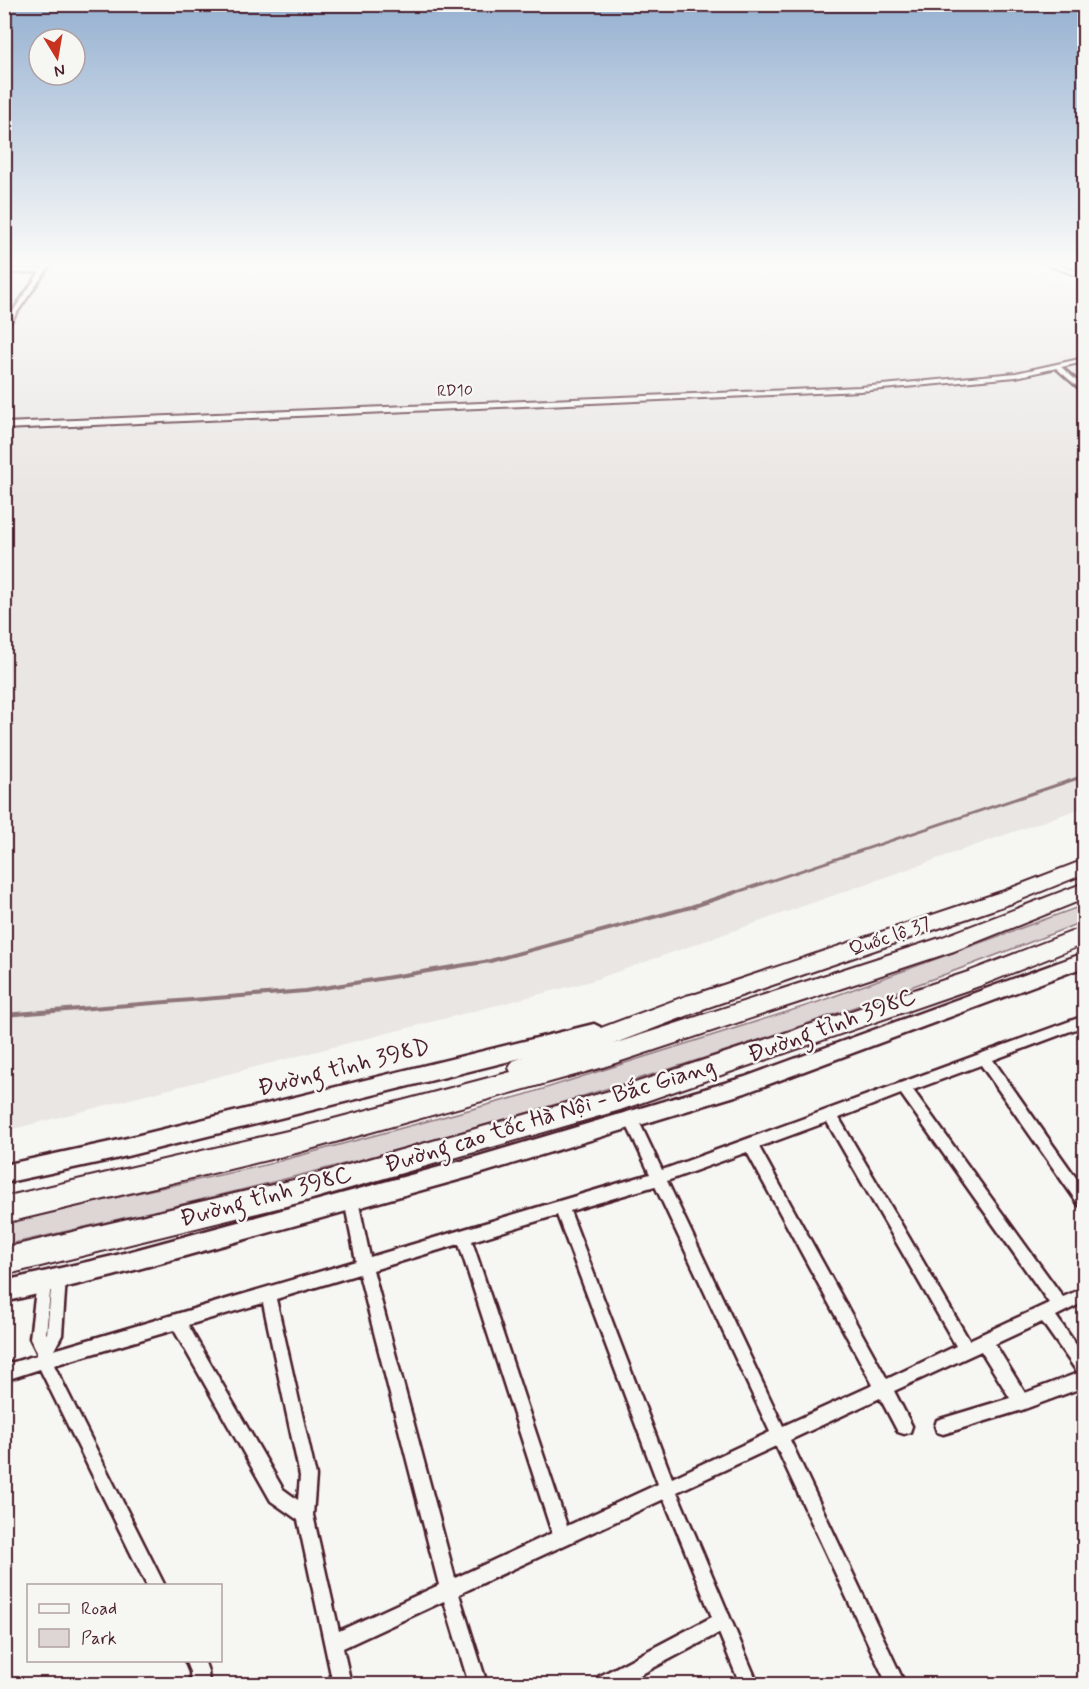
<svg xmlns="http://www.w3.org/2000/svg" width="1089" height="1689" font-family="Mynerve,sans-serif">
	<style>
		.built { fill: #e9e6e3 }
		.green { fill: #ddd6d5; stroke: #947a80; stroke-width: 1.5 }
		.lines { fill: none; stroke-linecap: round; stroke-linejoin: round }
		.stream-far1 { stroke: #8e747a; stroke-width: 3 }
		.stream { stroke: #8e747a; stroke-width: 4 }
		.minor-casing { stroke: #4a1f2b; stroke-width: 5 }
		.tertiary-casing { stroke: #4a1f2b; stroke-width: 4 }
		.secondary-casing { stroke: #4a1f2b; stroke-width: 5 }
		.trunk-casing { stroke: #4a1f2b; stroke-width: 4 }
		.motorway-casing { stroke: #4a1f2b; stroke-width: 4 }
		.minor { fill: #f6f6f2; fill-rule: evenodd }
		.tertiary { fill: #f6f6f2; fill-rule: evenodd }
		.secondary { fill: #f6f6f2; fill-rule: evenodd }
		.trunk { fill: #f6f6f2; fill-rule: evenodd }
		.motorway { fill: #f6f6f2; fill-rule: evenodd }
		.labels { text-anchor: middle; dominant-baseline: central; stroke-width: 5; stroke-linejoin: round; paint-order: stroke }
		.far-street-label { font-size: 16px; fill: #4a1f2b; stroke: #f6f6f2 }
		.street-label { font-size: 20px; fill: #4a1f2b; stroke: #f6f6f2 }
		.near-street-label { font-size: 24px; fill: #4a1f2b; stroke: #f6f6f2 }
	</style>
	<rect width="100%" height="100%" fill="#f6f6f2"/>
	<filter id="ink" filterUnits="userSpaceOnUse"><feTurbulence type="fractalNoise" baseFrequency=".0167" numOctaves="2"/><feDisplacementMap in="SourceGraphic" scale="12" xChannelSelector="R" yChannelSelector="G"/><feConvolveMatrix kernelMatrix="1 2 1 2 8 2 1 2 1" color-interpolation-filters="sRGB"/></filter>
	<g filter="url(#ink)">
		<!-- built -->
		<path class="built" d="M5 262H1003L1084 291V807L591 981 5 1131Z"/>
		<!-- green -->
		<path class="green" d="M1084 905V921C881 1002 672 1072 461 1132 311 1175 157 1211 5 1245L4 1222 261 1166 524 1095 818 1002Z"/>
		<g class="lines">
			<!-- stream-far1 -->
			<path class="stream-far1" d="M731 894 1084 776"/>
			<!-- stream -->
			<path class="stream" d="M4 1015 305 991 490 961 691 907 736 892"/>
			<!-- minor casing -->
			<g class="minor-casing">
				<g id="minor">
					<path d="M47 262H52L4 331V324L40 272 4 273V269H42Z"/>
					<path d="M1056 366H1060L1084 387V392L1082 391 1056 368Z"/>
					<path d="M1084 1016V1026L993 1060 1084 1189V1207L1079 1205 981 1065 913 1090 1063 1297 1084 1288V1302L1056 1316 1084 1356V1387L1022 1410 943 1434 937 1432 935 1426 937 1420 1010 1398 981 1351 894 1391 912 1426 910 1432 904 1434 898 1432 880 1398 790 1440 905 1684H887L776 1446 677 1492 758 1684H740L719 1633 623 1684H596L598 1677 712 1617 664 1499 459 1594 487 1684H469L444 1601 343 1648 351 1684H333L298 1520 271 1501 174 1330 54 1365 165 1586H147L40 1369 9 1379 4 1377V1365L37 1355V1352L30 1338 37 1282 39 1277 44 1275 49 1277 51 1282 46 1334 47 1333 52 1278 54 1273 59 1271 64 1273 66 1278 62 1335 54 1350 356 1261 344 1200 346 1195 351 1193 356 1195 358 1200 370 1257 650 1174 624 1119 626 1115 631 1113 636 1115 662 1170ZM901 1094 1049 1303 969 1340 839 1118ZM827 1122 956 1346 887 1379 759 1147ZM747 1152 873 1385 783 1426 667 1181ZM655 1186 770 1432 672 1478 570 1211ZM557 1215 658 1484 567 1526 472 1241ZM459 1244 552 1533 455 1578 373 1270ZM359 1274 439 1585 339 1631 313 1515 316 1476 276 1299ZM263 1303 300 1476 298 1500 283 1489 188 1325ZM1042 1322 1078 1373 1025 1393 995 1344Z"/>
					<path d="M185 1660H204L208 1671 209 1684H191L190 1672Z"/>
				</g>
			</g>
			<!-- tertiary casing -->
			<g class="tertiary-casing">
				<path id="tertiary" d="M1084 358V362L1016 377 860 391 4 429V423L860 387 1016 373Z"/>
			</g>
			<!-- secondary casing -->
			<g class="secondary-casing">
				<g id="secondary">
					<path d="M1040 262H1050L1084 274V278Z"/>
					<path d="M1084 953V967L745 1093 469 1177 113 1276 4 1302V1281L113 1256 469 1159 745 1077Z"/>
					<path d="M594 1024 600 1027 603 1032 600 1037 594 1040 115 1159 4 1183V1165L115 1141Z"/>
				</g>
			</g>
			<!-- trunk casing -->
			<g class="trunk-casing">
				<path id="trunk" d="M1084 860V874L1015 902 694 1012 687 1009 684 1003 687 997 1001 892Z"/>
			</g>
			<!-- motorway casing -->
			<g class="motorway-casing">
				<g id="motorway">
					<path d="M1084 883V899L954 951 600 1068 296 1153 4 1223V1197L296 1129 511 1072 509 1068 513 1061 686 996 694 994 702 996 705 1003 702 1010 613 1044 940 938Z"/>
					<path d="M1084 927V944L982 985 620 1110 302 1202 4 1275V1248L302 1178 620 1088 968 972Z"/>
				</g>
			</g>
			<!-- minor -->
			<use href="#minor" class="minor"/>
			<!-- tertiary -->
			<use href="#tertiary" class="tertiary"/>
			<!-- secondary -->
			<use href="#secondary" class="secondary"/>
			<!-- trunk -->
			<use href="#trunk" class="trunk"/>
			<!-- motorway -->
			<use href="#motorway" class="motorway"/>
		</g>
	</g>
	<!-- sky -->
	<linearGradient id="sky" x2="0" y2="1"><stop stop-color="#96b1d1"/><stop offset="0.53" stop-color="#fbfbf9"/><stop offset="1" stop-color="#fbfbf9" stop-opacity="0"/></linearGradient>
	<rect width="1089" height="498" fill="url(#sky)"/>
	<g class="labels">
		<!-- far-street labels -->
		<g class="far-street-label">
			<text transform="translate(455 391) rotate(-2)">RD10</text>
		</g>
		<!-- street labels -->
		<g class="street-label">
			<text transform="translate(890 937) rotate(-19)">Quốc lộ 37</text>
		</g>
		<!-- near-street labels -->
		<g class="near-street-label">
			<text transform="translate(832 1026) rotate(-20)">Đường tỉnh 398C</text>
			<text transform="translate(344 1068) rotate(-14)">Đường tỉnh 398D</text>
			<text transform="translate(550 1116) rotate(-17)">Đường cao tốc Hà Nội - Bắc Giang</text>
			<text transform="translate(266 1197) rotate(-15)">Đường tỉnh 398C</text>
		</g>
	</g>
	<!-- margin -->
	<rect width="1089" height="1689" fill="none" stroke="#f6f6f2" stroke-width="24"/>
	<rect x="12" y="12" width="1065" height="1665" fill="none" stroke="#4a1f2b" stroke-width="2" filter="url(#ink)"/>
	<!-- legend -->
	<rect x="27" y="1584" width="195" height="78" fill="#f6f6f2" stroke="#b1a0a2" stroke-width="1.5"/>
	<rect x="39" y="1604" width="30" height="9" fill="#f6f6f2" stroke="#b1a0a2" stroke-width="1.5"/>
	<text x="81" y="1614" font-size="18" fill="#4a1f2b">Road</text>
	<rect x="39" y="1629" width="30" height="18" fill="#ddd6d5" stroke="#b1a0a2" stroke-width="1.5"/>
	<text x="81" y="1644" font-size="18" fill="#4a1f2b">Park</text>
	<!-- north arrow -->
	<g transform="translate(57 57) rotate(169)"><circle r="28" fill="#f6f6f2" stroke="#b1a0a2" stroke-width="1.5"/>
	<path d="M0-4.5L10 22L0 15L-10 22Z" fill="#c8321e"/>
	<text y="-9" font-size="16" font-weight="bold" text-anchor="middle" fill="#4a1f2b">N</text>
	</g>
</svg>
